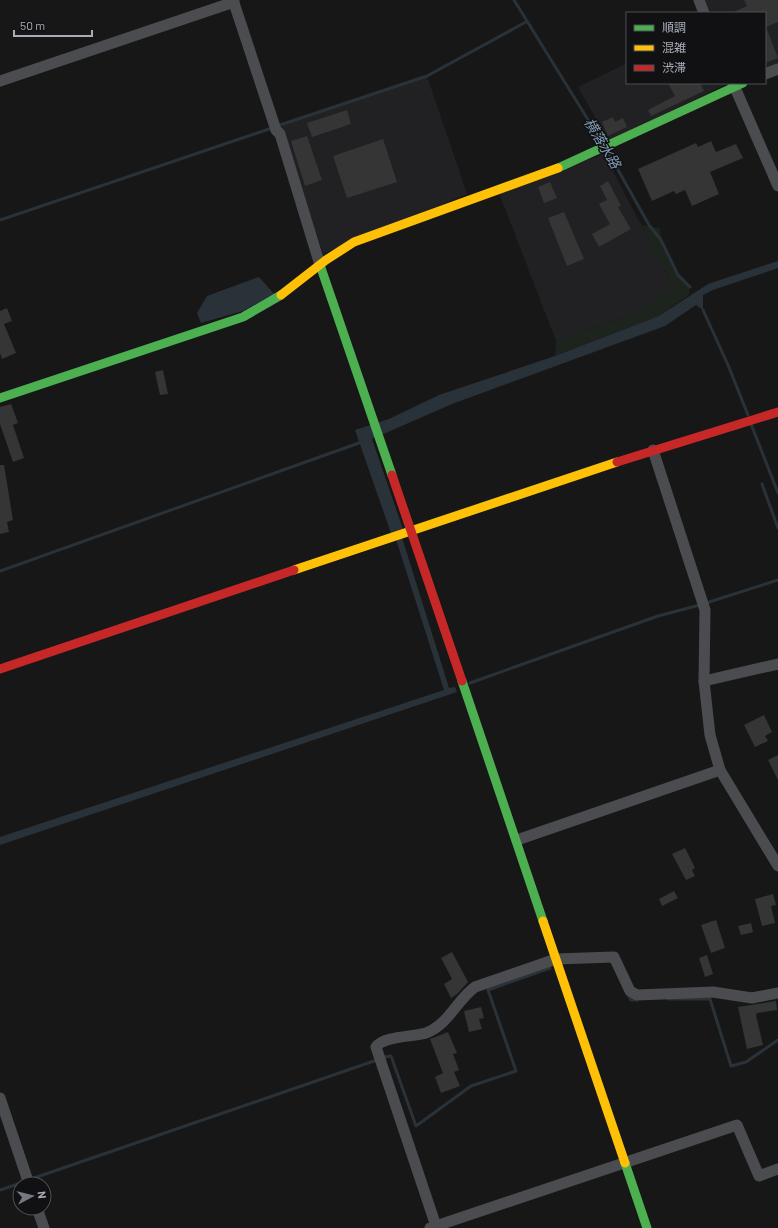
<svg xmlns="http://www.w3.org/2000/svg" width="778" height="1228" font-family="Barlow,'Noto Sans JP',sans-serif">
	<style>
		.built { fill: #212123 }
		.green { fill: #1d241e }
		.water { fill: #2a3239 }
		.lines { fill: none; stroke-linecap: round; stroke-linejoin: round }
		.stream { stroke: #2a3239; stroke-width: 3 }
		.building { fill: #353536 }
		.street { stroke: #4b4c50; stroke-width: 11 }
		.fast { stroke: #4caf50; stroke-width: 9 }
		.slow { stroke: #ffc107; stroke-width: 9 }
		.jam { stroke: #c62828; stroke-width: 9 }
		.labels { text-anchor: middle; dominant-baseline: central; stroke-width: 3; stroke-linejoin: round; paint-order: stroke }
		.water-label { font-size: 14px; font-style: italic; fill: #7f9bb3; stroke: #111113 }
	</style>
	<rect width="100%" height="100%" fill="#171717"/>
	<!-- built -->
	<g class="built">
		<path d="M705 0H778V65L765 70V13H710Z"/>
		<path d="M627 63V83H728L609 142 578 87Z"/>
		<path d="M427 76 467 194 323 254 280 125Z"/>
		<path d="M604 154 673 286 628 316 556 341 499 193Z"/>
	</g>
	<!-- green -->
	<path class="green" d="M641 225 660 228C662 250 675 271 690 287L689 295 659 316 555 356 556 341 628 316 673 286Z"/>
	<!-- water -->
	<g class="water">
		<path d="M778 261V268L713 290 703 295V310L696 305 665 326 452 404 372 439 403 529 400 531 449 688 455 687 457 692 0 845V837L444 690 394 533H391L355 430 389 419 439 395 555 356 659 316 708 284Z"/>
		<path d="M259 277 274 294 243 311 201 323 197 313 207 296Z"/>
	</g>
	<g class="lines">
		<!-- stream -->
		<g class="stream">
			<path d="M514 0 603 144"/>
			<path d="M280 125 427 76 526 22"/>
			<path d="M608 152 649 225 661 240 678 275 690 287"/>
			<path d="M0 220 269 129"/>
			<path d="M703 310 728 365 748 415"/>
			<path d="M751 424 778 493"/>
			<path d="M762 484 778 528"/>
			<path d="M0 571 359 443"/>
			<path d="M706 603 778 580"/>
			<path d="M470 683 658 616 700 605"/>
			<path d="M628 994 631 1000H637"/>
			<path d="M668 999H710L731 1066 746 1062 778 1040"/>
			<path d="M385 1057 391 1056 416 1126 471 1086 516 1071 488 990 550 968"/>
			<path d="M34 1178 374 1061"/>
			<path d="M0 1190 24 1182"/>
		</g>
	</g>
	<!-- building -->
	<g class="building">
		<path d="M744 0H778V22L766 27 778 58 765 63V13H731L747 6Z"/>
		<path d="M668 83H700L704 91 651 116 648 110 675 96Z"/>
		<path d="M347 110 351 124 312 137 307 123Z"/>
		<path d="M613 117 615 122 623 118 627 127 608 136 602 122Z"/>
		<path d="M307 136 322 180 305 186 291 141Z"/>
		<path d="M383 139 397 182 347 198 333 156Z"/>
		<path d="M711 141 716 152 736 144 743 158 710 172 719 194 692 206 685 190 676 194 674 191 652 201 638 169 696 143 698 147Z"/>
		<path d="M608 181 621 206 618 207 631 229 599 247 592 234 610 224 599 204 607 200 600 186Z"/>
		<path d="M550 182 557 198 544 203 538 187Z"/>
		<path d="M564 212 584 259 567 266 548 218Z"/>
		<path d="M7 308 12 321 4 324 16 353 2 359 0 353V311Z"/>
		<path d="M163 370 168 394 160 395 155 372Z"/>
		<path d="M11 404 18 423 13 425 24 458 13 462 0 424V407Z"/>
		<path d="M0 465H4L13 520 7 522 9 532 0 534Z"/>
		<path d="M764 715 772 732 765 736 768 741 755 747 744 725Z"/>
		<path d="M778 755V780L768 760Z"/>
		<path d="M685 848 695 868 692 870 695 876 686 880 672 854Z"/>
		<path d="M674 891 678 898 662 906 659 899Z"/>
		<path d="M773 894 776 905 771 906 775 923 762 926 755 899Z"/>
		<path d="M716 920 725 948 711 953 701 925Z"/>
		<path d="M751 923 753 932 741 935 738 926Z"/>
		<path d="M452 952 468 982 457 994 451 998 444 984 452 979 441 958Z"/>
		<path d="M707 955 713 974 705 977 699 958Z"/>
		<path d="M776 1001 777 1010 757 1013 756 1015 763 1045 747 1049 738 1007Z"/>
		<path d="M481 1007 484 1018 479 1019 482 1029 469 1032 464 1011Z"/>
		<path d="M448 1032 457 1053 453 1054 459 1070 454 1072 460 1086 441 1093 435 1077 443 1073 430 1039Z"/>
	</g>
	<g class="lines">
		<!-- street -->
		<g class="street">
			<path d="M233 0 276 130 280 134 320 265"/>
			<path d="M699 0 704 13"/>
			<path d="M765 74 778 69"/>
			<path d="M0 81 234 2"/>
			<path d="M733 83 778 186"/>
			<path d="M653 450 705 610 704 681 710 735 720 770 778 866"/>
			<path d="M704 681 778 664"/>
			<path d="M517 840 720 770"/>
			<path d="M0 1098 29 1184"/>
			<path d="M37 1208 44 1228"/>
			<path d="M436 1226 376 1047C383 1036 413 1037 426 1033 448 1025 457 1000 475 987L556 959 614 957 630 991 637 995 713 992 752 998 778 993"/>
			<path d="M430 1228 737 1125 759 1176 778 1169"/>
		</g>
		<!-- fast -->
		<g class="fast">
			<path d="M558 168 743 83"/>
			<path d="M320 265 392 475"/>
			<path d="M0 398 243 317 281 295"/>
			<path d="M462 681 543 921"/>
			<path d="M625 1163 647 1228"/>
		</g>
		<!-- slow -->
		<g class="slow">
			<path d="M281 295 326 260 354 242 558 168"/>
			<path d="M294 570 617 462"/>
			<path d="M543 921 625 1163"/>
		</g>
		<!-- jam -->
		<g class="jam">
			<path d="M617 462 778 412"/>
			<path d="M392 475 462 681"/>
			<path d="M0 669 294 570"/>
		</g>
	</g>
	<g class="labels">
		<!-- water labels -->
		<g class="water-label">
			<text transform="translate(603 143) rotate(59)">横落水路</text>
		</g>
	</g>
	<!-- legend -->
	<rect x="626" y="12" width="140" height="72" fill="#111113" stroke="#4d4f55"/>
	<rect x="634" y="25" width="20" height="6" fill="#4caf50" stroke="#4d4f55"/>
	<text x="662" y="32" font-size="12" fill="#a8adb8">順調</text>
	<rect x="634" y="45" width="20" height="6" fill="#ffc107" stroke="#4d4f55"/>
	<text x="662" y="52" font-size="12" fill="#a8adb8">混雑</text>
	<rect x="634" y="65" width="20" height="6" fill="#c62828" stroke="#4d4f55"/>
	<text x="662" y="72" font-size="12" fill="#a8adb8">渋滞</text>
	<!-- north arrow -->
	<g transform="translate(32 1196) rotate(83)"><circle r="19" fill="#111113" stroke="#4d4f55"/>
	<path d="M0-3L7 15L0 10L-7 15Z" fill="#757880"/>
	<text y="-6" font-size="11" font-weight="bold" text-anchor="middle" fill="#a8adb8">N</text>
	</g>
	<!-- scale -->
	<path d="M14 30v6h78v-6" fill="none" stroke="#a8adb8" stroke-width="2"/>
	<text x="20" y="30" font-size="12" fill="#a8adb8" stroke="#111113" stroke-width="3" paint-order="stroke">50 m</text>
</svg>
